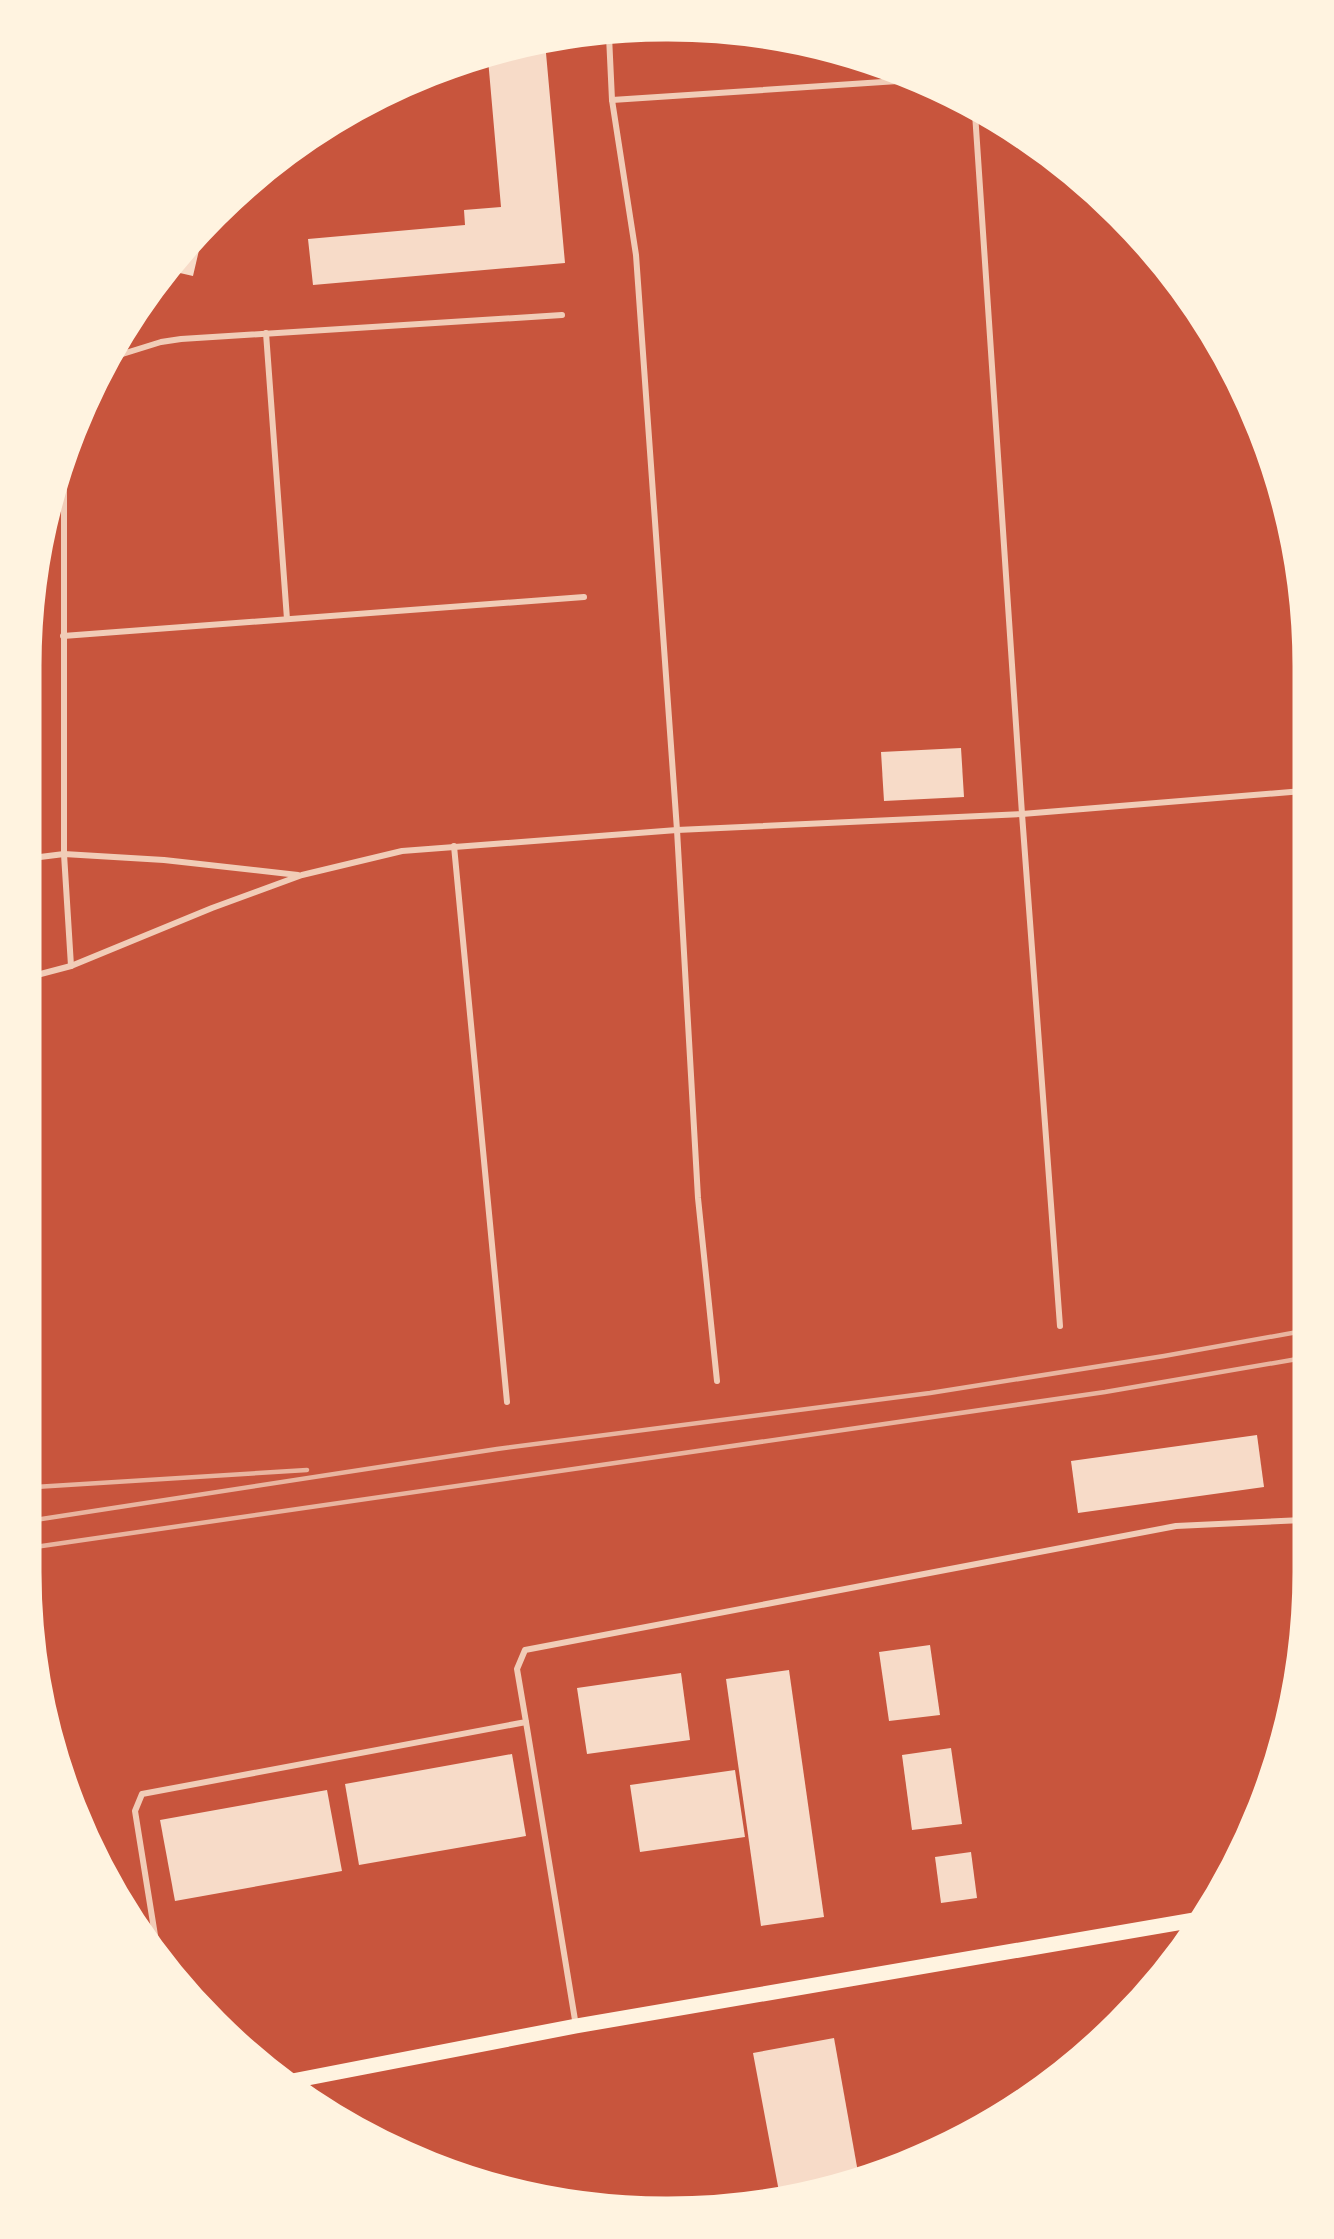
<svg xmlns="http://www.w3.org/2000/svg" width="1334" height="2239" font-family="'DejaVu Sans',sans-serif">
	<style>
		.building { fill: #f7dbc8 }
		.lines { fill: none; stroke-linecap: round; stroke-linejoin: round }
		.minor { stroke: #f1ccb7; stroke-width: 6 }
		.primary { stroke: #fff3e0; stroke-width: 15 }
		.rail { stroke: #e9b49f; stroke-width: 4.5 }
		.rim { fill: none; stroke: #fff3e0; stroke-width: 3 }
	</style>
	<rect width="100%" height="100%" fill="#c8553d"/>
	<!-- building -->
	<g class="building">
		<path d="M545 42 565 263 313 285 308 239 465 225 464 210 501 207 488 59Z"/>
		<path d="M203 233 193 276 171 271 190 249Z"/>
		<path d="M961 748 964 797 884 801 881 752Z"/>
		<path d="M1257 1435 1264 1487 1078 1513 1071 1461Z"/>
		<path d="M930 1645 940 1715 889 1721 879 1652Z"/>
		<path d="M789 1670 824 1917 761 1926 726 1679Z"/>
		<path d="M681 1673 690 1740 587 1754 577 1688Z"/>
		<path d="M951 1748 962 1824 912 1830 902 1755Z"/>
		<path d="M512 1754 526 1836 359 1865 345 1784Z"/>
		<path d="M735 1770 745 1837 640 1852 630 1785Z"/>
		<path d="M327 1790 342 1871 175 1901 160 1820Z"/>
		<path d="M971 1852 977 1898 941 1903 935 1857Z"/>
		<path d="M834 2038 859 2178 780 2197 753 2053Z"/>
	</g>
	<g class="lines">
		<!-- minor -->
		<g class="minor">
			<path d="M609 36 612 100 636 255 677 830 698 1198 717 1381"/>
			<path d="M612 100 913 80"/>
			<path d="M975 113 1022 814 1060 1326"/>
			<path d="M266 333 287 619"/>
			<path d="M116 356 161 342 181 339 562 315"/>
			<path d="M64 463V854L71 966"/>
			<path d="M63 636 584 597"/>
			<path d="M454 846 507 1402"/>
			<path d="M32 858 64 854 164 860 298 875"/>
			<path d="M33 976 71 966 212 908 302 875 402 851 677 830 1022 814 1303 791"/>
			<path d="M526 1722 576 2026"/>
			<path d="M158 1954 135 1811 142 1794 526 1722 517 1669 525 1650 1176 1526 1303 1520"/>
		</g>
		<!-- primary -->
		<path class="primary" d="M287 2082 576 2026 1200 1919"/>
		<!-- rail -->
		<g class="rail">
			<path d="M35 1487 307 1470"/>
			<path d="M35 1520 497 1449 930 1393 1164 1356 1303 1331"/>
			<path d="M35 1547 1105 1392 1303 1358"/>
		</g>
	</g>
	<!-- crop -->
	<path d="M0 0H1334V2239H0ZM666 40H668A626 626 0 0 1 1294 666V1572A626 626 0 0 1 668 2198H666A626 626 0 0 1 40 1572V666A626 626 0 0 1 666 40Z" fill="#fff3e0" fill-rule="evenodd"/>
	<path class="rim" d="M666 40H668A626 626 0 0 1 1294 666V1572A626 626 0 0 1 668 2198H666A626 626 0 0 1 40 1572V666A626 626 0 0 1 666 40Z"/>
</svg>
